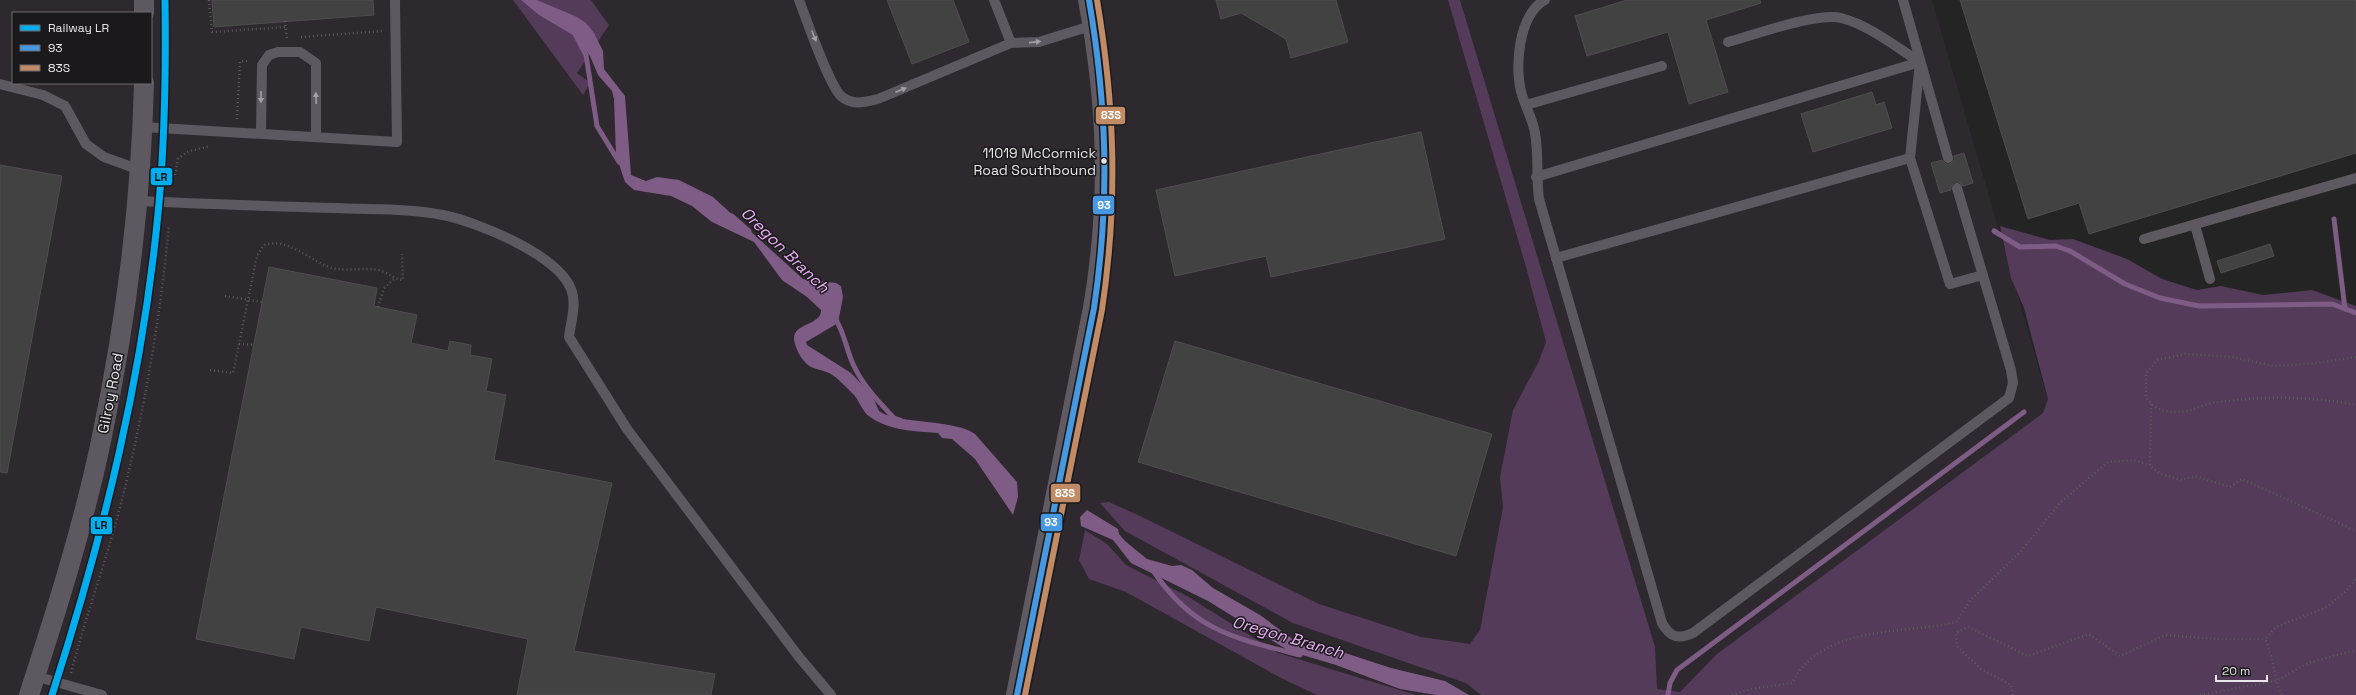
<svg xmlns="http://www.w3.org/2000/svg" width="2356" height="695" font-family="'Space Grotesk',sans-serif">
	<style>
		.built { fill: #2e282f; fill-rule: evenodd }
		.green { fill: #543b59 }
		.water { fill: #7e5c85 }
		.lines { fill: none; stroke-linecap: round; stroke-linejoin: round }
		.stream { stroke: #7e5c85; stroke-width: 5 }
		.building { fill: #434243; stroke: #4e4d4e }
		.path { stroke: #5c5a5d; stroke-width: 2.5; stroke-dasharray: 1 3; stroke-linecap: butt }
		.service { stroke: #5e5960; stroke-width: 10 }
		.minor { stroke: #5e5960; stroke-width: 20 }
		.secondary { stroke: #605b62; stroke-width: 22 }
		.bus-1-casing { stroke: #1b191c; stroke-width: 9 }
		.bus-2-casing { stroke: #1b191c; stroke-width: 9 }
		.bus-1 { stroke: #4699e1; stroke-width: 6 }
		.bus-2 { stroke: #c18c65; stroke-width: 6 }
		.rail-1-casing { stroke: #1b191c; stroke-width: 10 }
		.rail-1 { stroke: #00aeef; stroke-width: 7 }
		.oneway { fill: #a3a0a4 }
		.bus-dot { fill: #e8e7e9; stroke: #1b191c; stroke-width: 1.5 }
		.labels { text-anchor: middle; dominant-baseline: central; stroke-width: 3; stroke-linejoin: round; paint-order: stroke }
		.bus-label { font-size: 14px; fill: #e8e7e9; stroke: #1b191c; text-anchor: end }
		.street-label { font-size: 15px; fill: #e8e7e9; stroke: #1b191c }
		.water-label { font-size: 16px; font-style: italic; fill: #eab0f6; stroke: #1b191c }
		.line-badge { stroke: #1b191c; stroke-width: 1.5 }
		.badge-label { font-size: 11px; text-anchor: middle; font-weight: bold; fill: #fff }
		.pale-badge-label { font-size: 11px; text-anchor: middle; font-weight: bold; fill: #111 }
	</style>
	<rect width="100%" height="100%" fill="#242424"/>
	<!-- built -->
	<path class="built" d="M0 0H513L583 95 577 73 609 25 591 0H1932L2049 403 2356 695H0ZM13 13H151V83H13Z"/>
	<!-- green -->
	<g class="green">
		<path d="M513 0H591L609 25 577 73 590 83 583 95Z"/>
		<path d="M1448 0H1460L1655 647 1657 689 1680 692 1717 654 2043 413 2048 399 2024 308 2011 278 2000 226 2050 240 2073 239 2127 259 2162 279 2197 290 2221 286 2263 295 2312 290 2356 306V695H1481L1466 683 1293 623 1125 531 1100 503 1109 502 1140 516 1319 604 1421 637 1470 644 1480 630 1503 507 1500 477 1513 410 1539 361 1546 342 1526 267Z"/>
		<path d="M1085 530 1107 544 1126 565 1187 596 1278 653 1416 695H1317L1281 678 1126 592 1089 579 1079 560Z"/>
	</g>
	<!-- water -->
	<g class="water">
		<path d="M521 0H537L577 17 586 23 594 33 603 51 604 69 625 96 631 175 646 181 657 177 679 180 713 197 803 279 836 283 841 286 843 297 838 323 806 342 807 345 851 373 872 395 879 411 884 414C910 424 955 420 975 434L1017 482 1018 497 1013 515 975 459 952 439 942 438 938 433C914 431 891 431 870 417 862 412 859 399 852 393 845 386 837 377 829 373 823 370 817 370 811 367 803 363 795 349 794 339 793 323 822 325 821 310L807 297 782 280 754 242 712 222 692 206 671 196 634 190 625 182 616 155 614 99 612 91 598 75 590 56 578 38 539 15Z"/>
		<path d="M1087 510 1118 529 1119 534 1125 541 1147 559 1172 566 1181 565 1192 570 1213 588 1260 615 1302 646 1336 650 1391 668 1445 681 1469 695H1436L1400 689 1336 665 1289 651 1208 601 1131 563 1113 540 1081 526 1080 517Z"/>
	</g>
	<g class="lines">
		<!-- stream -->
		<g class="stream">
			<path d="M574 32 586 55 597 126 619 162"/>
			<path d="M732 216 749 231"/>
			<path d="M2334 219 2345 309"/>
			<path d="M1994 231 2020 247 2056 246 2070 251 2125 284 2160 298 2199 306 2332 304 2356 313"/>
			<path d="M835 318C845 334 846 349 853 364 863 386 878 401 894 418L900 420"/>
			<path d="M1154 572C1194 631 1234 638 1300 655"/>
			<path d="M1668 695 1670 683 1677 670 2024 412"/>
		</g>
	</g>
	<!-- building -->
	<g class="building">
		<path d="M212 0H373L374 15 214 27Z"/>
		<path d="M887 0H953L969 42 912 64Z"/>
		<path d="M1216 0H1336L1348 42 1291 58 1286 39 1241 13 1221 19Z"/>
		<path d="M1627 0H1760L1761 3 1706 20 1728 92 1689 104 1668 32 1587 56 1575 16Z"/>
		<path d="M1960 0H2356V153L2089 234 2079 203 2028 219Z"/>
		<path d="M1872 92 1876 105 1884 102 1892 128 1813 152 1801 114Z"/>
		<path d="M1421 132 1445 239 1271 277 1266 256 1175 276 1156 190Z"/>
		<path d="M1964 153 1973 183 1963 186 1959 182H1955L1951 186V190L1940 193 1931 163 1942 160 1946 164H1950L1954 160V156Z"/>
		<path d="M0 165 62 176 7 473 0 472Z"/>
		<path d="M2270 244 2274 256 2221 273 2217 261Z"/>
		<path d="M269 267 377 288 374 306 417 315 411 343 448 351 450 341 471 345 470 355 492 359 486 391 506 395 494 460 612 483 574 651 715 674 711 695H517L528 639 376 607 369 641 301 627 294 659 196 639Z"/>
		<path d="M1175 341 1492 434 1456 556 1138 462Z"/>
	</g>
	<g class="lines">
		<!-- path -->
		<g class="path">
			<path d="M209 0 212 32 286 27"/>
			<path d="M285 21 287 39"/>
			<path d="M301 37 383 31"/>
			<path d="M237 119 240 61H249"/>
			<path d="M175 175 178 159 187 152 210 146"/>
			<path d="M225 296 262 302"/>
			<path d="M378 307 384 288 394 279"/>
			<path d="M239 344 254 345"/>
			<path d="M2356 357 2317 363 2274 366 2232 357 2185 354 2157 360 2146 374V398C2156 409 2162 412 2178 412 2191 412 2205 403 2219 402 2264 396 2311 396 2356 405"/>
			<path d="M210 370 233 373 257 256 264 245C289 237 309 261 332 268 347 272 363 267 378 270 388 272 393 279 403 280L402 254"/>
			<path d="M2151 404 2150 466 2161 474 2182 480 2195 476 2230 487 2242 479 2356 531"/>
			<path d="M71 673C88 608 112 545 127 479 147 395 161 310 169 225"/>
			<path d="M1732 695 1751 689 1792 683C1823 624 1901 635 1956 622L1970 601 2021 551 2061 502 2108 462 2134 460 2150 466"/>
			<path d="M2013 695 2011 685 1981 669 1957 646 1956 633 1968 627 2028 656 2089 634 2120 656 2165 635 2216 639H2265"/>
			<path d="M2200 695 2276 681 2308 663 2356 650"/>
			<path d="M2281 695C2274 676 2274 659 2265 639L2276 627 2327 607 2346 591 2356 579"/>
		</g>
		<!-- service -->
		<g class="service">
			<path d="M799 0C806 18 829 85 841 96 852 106 865 102 878 99L1011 43 1039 42 1094 25"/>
			<path d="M994 0 1011 43"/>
			<path d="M1545 0C1518 15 1514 69 1522 95 1526 108 1533 120 1535 133 1539 155 1536 177 1539 199L1662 623C1670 637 1678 640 1693 633L2009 398 2013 383 2011 370 1957 188"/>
			<path d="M1903 0 1948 158"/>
			<path d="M1728 42C1754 35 1817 12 1841 18 1869 25 1896 47 1920 62"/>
			<path d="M1920 62 1910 158 1950 284 1983 275"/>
			<path d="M0 84 43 95 65 106 86 144 104 157 140 170"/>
			<path d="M1526 105 1662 66"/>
			<path d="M143 127 397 142 395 0"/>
			<path d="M261 133 262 65 269 55 278 52H300L316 63V137"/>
			<path d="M1536 177 1920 62"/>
			<path d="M138 201C204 204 269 206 335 208 370 210 408 208 443 215 477 222 557 254 571 289 577 304 571 321 569 337L627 429 799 657 831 695"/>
			<path d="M2195 225 2210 279"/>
			<path d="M2144 239 2356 178"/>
			<path d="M1556 258 1910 158"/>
			<path d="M35 676 102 695"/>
		</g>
		<!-- minor -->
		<g class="minor">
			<path d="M144 0V13"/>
			<path d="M29 695C56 612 83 527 101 441 126 323 141 204 144 83"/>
		</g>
		<!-- secondary -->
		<path class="secondary" d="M1017 695 1094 308C1112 202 1109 105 1089 0"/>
		<!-- bus-1 casing -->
		<g class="bus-1-casing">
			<path id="bus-1" d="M1017 695 1094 308C1110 202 1107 105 1089 0"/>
		</g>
		<!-- bus-2 casing -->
		<g class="bus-2-casing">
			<path id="bus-2" d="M1025 695 1102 310C1118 203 1115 106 1097 0"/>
		</g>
		<!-- bus-1 -->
		<use href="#bus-1" class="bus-1"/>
		<!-- bus-2 -->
		<use href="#bus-2" class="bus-2"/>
		<!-- rail-1 casing -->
		<g class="rail-1-casing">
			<path id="rail-1" d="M52 695C104 534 144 371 159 203 165 135 166 68 165 0"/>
		</g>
		<!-- rail-1 -->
		<use href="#rail-1" class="rail-1"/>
	</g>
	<!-- one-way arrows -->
	<defs><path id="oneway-solid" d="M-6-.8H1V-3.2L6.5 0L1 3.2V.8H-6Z"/></defs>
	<g class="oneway">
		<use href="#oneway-solid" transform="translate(814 36) rotate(68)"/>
		<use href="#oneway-solid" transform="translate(1035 42) rotate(-6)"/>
		<use href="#oneway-solid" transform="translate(901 90) rotate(-23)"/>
		<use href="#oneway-solid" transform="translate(261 97) rotate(90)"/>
		<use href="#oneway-solid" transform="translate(316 98) rotate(-91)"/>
	</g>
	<!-- markers -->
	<circle class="bus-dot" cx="1104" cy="161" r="3.5"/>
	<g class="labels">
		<!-- bus labels -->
		<g class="bus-label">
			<text x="1096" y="153">11019 McCormick<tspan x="1096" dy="17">Road Southbound</tspan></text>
		</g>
		<!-- street labels -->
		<g class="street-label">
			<text transform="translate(110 393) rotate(-79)">Gilroy Road</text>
		</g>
		<!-- water labels -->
		<g class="water-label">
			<text transform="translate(785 250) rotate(44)">Oregon Branch</text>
			<text transform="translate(1288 637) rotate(16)">Oregon Branch</text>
		</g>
	</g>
	<g class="line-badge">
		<rect x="1095" y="106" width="31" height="19" rx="4" fill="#c18c65"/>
		<rect x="150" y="167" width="23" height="19" rx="4" fill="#00aeef"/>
		<rect x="1092" y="195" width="23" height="20" rx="4" fill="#4699e1"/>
		<rect x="1050" y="483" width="31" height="20" rx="4" fill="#c18c65"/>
		<rect x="1040" y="513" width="23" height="19" rx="4" fill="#4699e1"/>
		<rect x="90" y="516" width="23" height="19" rx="4" fill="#00aeef"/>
	</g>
	<g class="badge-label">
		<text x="1111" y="119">83S</text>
		<text x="1104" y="209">93</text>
		<text x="1065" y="497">83S</text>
		<text x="1051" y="526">93</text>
	</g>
	<g class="pale-badge-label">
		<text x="161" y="181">LR</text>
		<text x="101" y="529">LR</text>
	</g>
	<!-- legend -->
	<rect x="12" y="12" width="140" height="72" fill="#1b191c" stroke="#6d6b6e"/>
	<rect x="20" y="25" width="20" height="6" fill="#00aeef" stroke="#6d6b6e"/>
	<text x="48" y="32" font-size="12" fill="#e8e7e9">Railway LR</text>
	<rect x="20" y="45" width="20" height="6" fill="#4699e1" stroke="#6d6b6e"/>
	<text x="48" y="52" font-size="12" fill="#e8e7e9">93</text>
	<rect x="20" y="65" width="20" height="6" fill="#c18c65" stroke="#6d6b6e"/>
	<text x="48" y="72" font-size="12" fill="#e8e7e9">83S</text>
	<!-- scale -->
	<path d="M2216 675v6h51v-6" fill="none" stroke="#e8e7e9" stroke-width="2"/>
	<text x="2222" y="675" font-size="12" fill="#e8e7e9" stroke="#1b191c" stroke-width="3" paint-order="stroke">20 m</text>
</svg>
